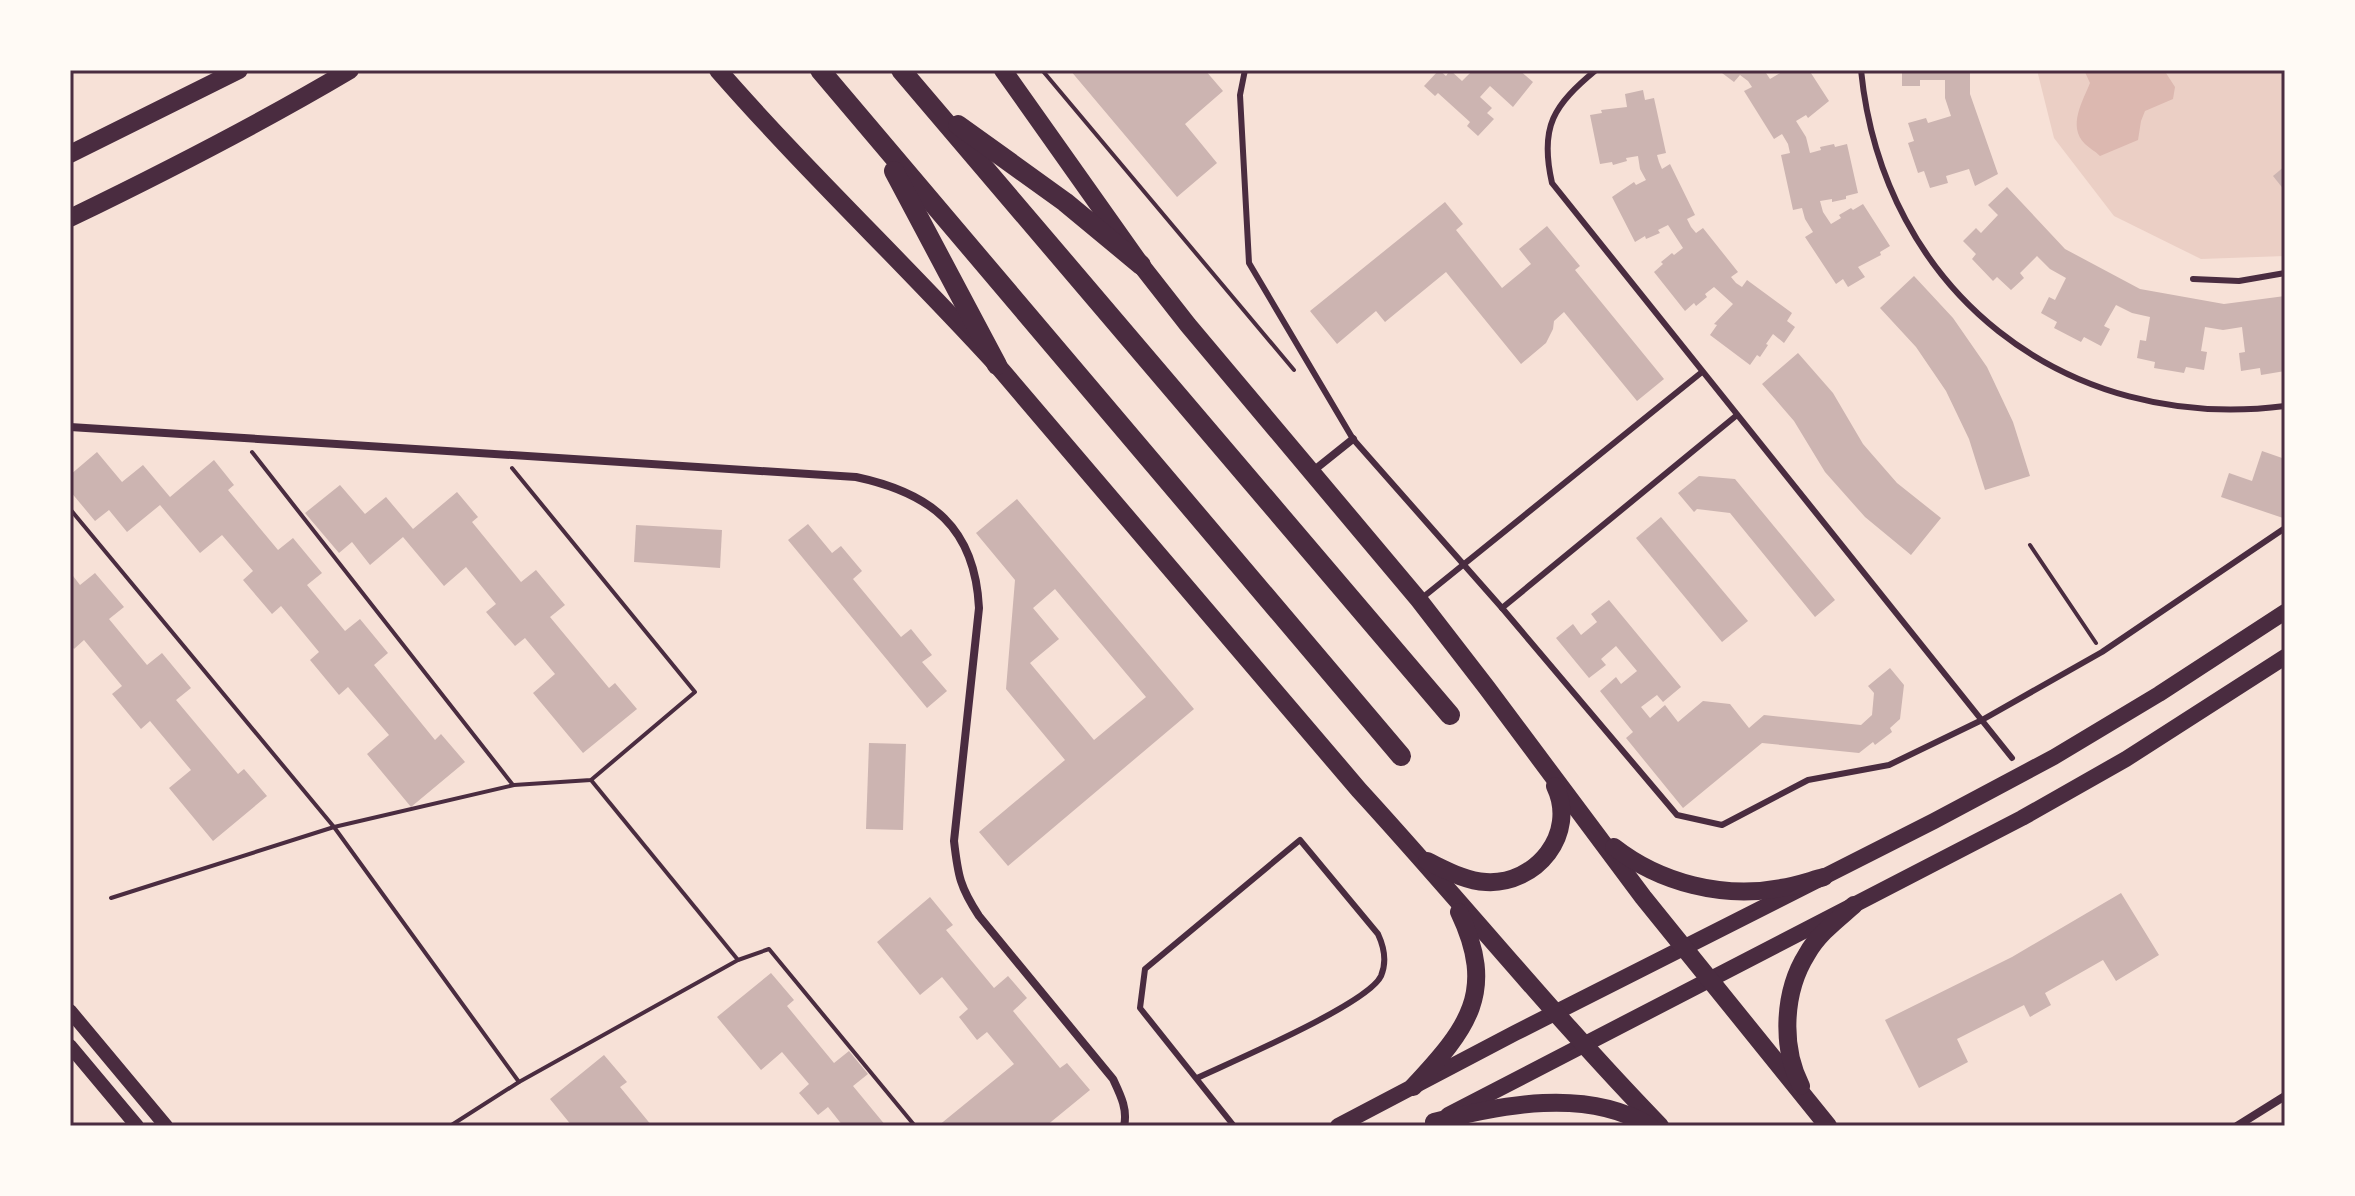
<svg xmlns="http://www.w3.org/2000/svg" width="2355" height="1196" font-family="Lato,sans-serif">
	<style>
		.green { fill: #ebcfc5 }
		.water { fill: #dcb8b0 }
		.building { fill: #ccb4b1; fill-rule: evenodd }
		.lines { fill: none; stroke-linecap: round; stroke-linejoin: round }
		.path { stroke: #4a2c40; stroke-width: 4 }
		.service { stroke: #4a2c40; stroke-width: 6 }
		.minor { stroke: #4a2c40; stroke-width: 8 }
		.tertiary { stroke: #4a2c40; stroke-width: 14 }
		.secondary { stroke: #4a2c40; stroke-width: 16 }
		.primary { stroke: #4a2c40; stroke-width: 18 }
		.trunk { stroke: #4a2c40; stroke-width: 20 }
		.neatline { fill: none; stroke: #4a2c40; stroke-width: 3 }
	</style>
	<rect width="100%" height="100%" fill="#f7e1d7"/>
	<!-- green -->
	<path class="green" d="M2037 70H2285V256L2201 259 2114 216 2054 138Z"/>
	<!-- water -->
	<path class="water" d="M2084 70H2164L2175 87 2173 99 2145 111 2141 121 2138 140 2100 156C2095 151 2089 148 2085 144 2067 126 2083 101 2090 83Z"/>
	<!-- building -->
	<g class="building">
		<path d="M1070 70H1205L1223 91 1185 124 1217 163 1177 197Z"/>
		<path d="M1439 70 1446 76 1450 70 1462 81 1473 70H1519L1533 82 1513 107 1490 86 1480 97 1492 108 1487 113 1494 119 1478 136 1467 126 1470 122 1438 93 1435 96 1424 86Z"/>
		<path d="M1718 70H1764L1770 79 1780 73 1778 70H1809L1829 101 1808 118 1806 115 1796 121 1806 137 1810 153 1821 150 1820 147 1834 144 1835 147 1847 144 1858 193 1846 196V199L1832 202V199L1820 201 1823 212 1831 224 1841 218 1839 215 1851 208 1853 210 1863 204 1890 246 1880 252 1881 255 1858 267 1865 277 1848 287 1843 279 1836 284 1805 237 1813 232 1805 219 1802 208 1793 210 1781 155 1790 153 1788 144 1782 134 1774 139 1744 91 1752 87 1748 81 1740 75 1734 82Z"/>
		<path d="M1902 70H1970V94L1998 174 1975 186 1969 169 1946 176 1948 183 1930 188 1924 171 1918 173 1908 143 1914 141 1908 123 1926 118 1928 123 1951 116 1945 98V80H1920V86H1902Z"/>
		<path d="M1643 90 1645 100 1654 98 1666 153 1657 155 1659 162 1662 169 1670 164 1695 215 1687 219 1691 227 1696 233 1703 228 1738 272 1731 277 1736 283 1742 287 1747 280 1792 313 1787 321 1795 327 1784 343 1773 334 1766 344 1768 345 1760 357 1757 355 1750 365 1710 335 1717 325 1714 324 1733 304 1714 287 1705 294 1707 297 1696 306 1694 303 1685 311 1654 272 1663 264 1661 262 1672 253 1674 255 1683 248 1668 225 1658 230 1660 233 1646 239 1645 236 1635 242 1612 197 1634 182 1636 185 1646 180 1640 169 1638 156 1626 158 1627 161 1613 165 1612 162 1600 164 1590 115 1602 113 1601 110 1627 107 1625 94Z"/>
		<path d="M2285 166V191L2273 176Z"/>
		<path d="M2007 187 2065 249 2140 289 2224 304 2285 296V371L2261 375 2260 368 2241 371 2239 353 2245 352 2242 327 2223 330 2205 327 2201 351 2207 352 2204 370 2186 367 2184 373 2154 368 2155 362 2137 358 2140 340 2146 341 2150 317 2132 313 2116 305 2104 326 2110 329 2101 346 2084 337 2081 342 2054 328 2057 322 2041 313 2049 297 2055 300 2066 278 2050 269 2037 256 2020 273 2024 278 2011 290 1997 277 1993 281 1972 259 1976 254 1963 241 1976 228 1981 233 1998 215 1988 205Z"/>
		<path d="M1445 202 1463 224 1456 230 1502 288 1531 264 1519 249 1547 226 1580 266 1575 270 1664 379 1637 401 1564 312 1554 321 1553 329 1546 343 1521 364 1446 272 1385 322 1376 311 1337 344 1310 311Z"/>
		<path d="M1914 276 1953 318 1987 367 2013 422 2030 476 1985 490 1969 439 1946 391 1916 347 1880 308Z"/>
		<path d="M1798 353 1833 393 1863 444 1897 483 1941 518 1911 555 1865 517 1825 472 1794 421 1762 384Z"/>
		<path d="M2262 451 2285 459 2283 518 2221 497 2229 473 2252 481Z"/>
		<path d="M97 452 122 482 143 465 170 497 214 460 234 485 228 490 278 550 293 538 322 573 307 585 345 631 360 619 388 653 374 665 435 740 441 734 465 762 411 807 367 754 389 735 348 687 339 695 310 660 319 652 281 606 272 614 243 580 253 571 222 535 200 553 160 505 127 532 109 510 95 521 70 491V475Z"/>
		<path d="M1699 476 1735 479 1835 600 1815 617 1730 513 1697 509 1694 512 1678 493Z"/>
		<path d="M340 485 365 514 386 497 413 529 457 492 478 517 472 522 521 582 536 570 565 605 550 617 609 688 615 683 637 709 583 753 533 693 555 674 525 638 515 646 486 612 496 604 466 567 444 586 403 537 370 565 352 542 339 553 305 513Z"/>
		<path d="M1017 499 1194 709 1008 866 979 832 1065 760 1006 689 1015 580 976 533ZM1055 589 1146 697 1094 740 1030 663 1059 639 1033 608Z"/>
		<path d="M1661 517 1748 621 1722 642 1636 538Z"/>
		<path d="M808 524 832 553 841 546 862 571 853 579 901 637 911 629 932 655 922 662 947 691 927 708 788 540Z"/>
		<path d="M636 525 722 530 720 568 634 562Z"/>
		<path d="M70 572 80 585 95 573 124 607 109 619 147 665 162 653 191 688 176 700 238 774 244 769 267 796 213 841 169 788 191 770 150 721 141 729 112 694 122 686 84 640 74 649 70 644Z"/>
		<path d="M1609 600 1681 687 1663 702 1657 695 1641 707 1650 718 1665 705 1678 722 1703 701 1730 704 1749 728 1764 715 1861 725 1872 715 1874 693 1868 686 1890 668 1904 685 1900 719 1890 728 1892 732 1875 745 1873 742 1859 753 1762 743 1683 808 1626 738 1633 732 1600 691 1616 677 1621 684 1637 671 1616 646 1601 659 1606 665 1589 678 1556 638 1573 624 1581 635 1597 622 1591 614Z"/>
		<path d="M869 743 906 744 903 830 866 829Z"/>
		<path d="M2121 893 2159 955 2116 981 2103 960 2045 993 2051 1005 2030 1017 2024 1005 1957 1039 1968 1062 1919 1088 1885 1020 2012 957Z"/>
		<path d="M930 897 953 925 946 930 994 988 1008 976 1027 998 1013 1011 1060 1068 1067 1063 1090 1090 1046 1126H938L1014 1064 987 1032 977 1040 959 1017 968 1009 942 977 920 995 877 942Z"/>
		<path d="M771 973 794 1000 787 1006 834 1063 849 1051 868 1074 853 1086 886 1126H843L828 1107 818 1115 799 1093 809 1084 782 1052 761 1070 717 1017Z"/>
		<path d="M604 1055 627 1082 620 1087 652 1126H572L550 1099Z"/>
	</g>
	<g class="lines">
		<!-- path -->
		<g class="path">
			<path d="M1042 70 1294 370"/>
			<path d="M252 452 513 785"/>
			<path d="M70 509 334 827 519 1082"/>
			<path d="M2030 545 2096 643"/>
			<path d="M591 780 738 960"/>
			<path d="M111 898 334 827 514 785 591 780 695 692 512 468"/>
			<path d="M450 1126 519 1082 738 960 769 949 915 1126"/>
		</g>
		<!-- service -->
		<g class="service">
			<path d="M1245 70 1240 95 1249 263 1353 439 1502 608 1677 815 1722 825 1808 780 1889 765 1982 720 2102 652 2285 528"/>
			<path d="M1596 70C1554 105 1539 126 1552 183L2012 758"/>
			<path d="M1861 70C1883 291 2065 434 2285 406"/>
			<path d="M2193 279 2239 281 2285 273"/>
			<path d="M1422 598 1702 372"/>
			<path d="M1502 608 1737 415"/>
			<path d="M1197 1078C1231 1062 1368 1004 1381 976 1387 962 1384 947 1378 934L1300 840 1145 969 1140 1008 1234 1126"/>
		</g>
		<!-- minor -->
		<g class="minor">
			<path d="M70 427 856 477C931 493 975 527 979 608L954 841C958 876 960 887 979 916L1113 1079C1120 1094 1128 1109 1124 1126"/>
			<path d="M1313 471 1353 439"/>
			<path d="M2237 1126 2285 1096"/>
		</g>
		<!-- tertiary -->
		<g class="tertiary">
			<path d="M70 1011 166 1126"/>
			<path d="M70 1046 137 1126"/>
		</g>
		<!-- secondary -->
		<g class="secondary">
			<path d="M1448 1115 2022 818 2126 759 2285 657"/>
			<path d="M1338 1126 1515 1033 1934 821 2054 757 2159 694 2285 612"/>
		</g>
		<!-- primary -->
		<g class="primary">
			<path d="M718 70C807 172 906 265 997 365L1359 790C1461 901 1555 1018 1660 1126"/>
			<path d="M1003 70 1141 265 1188 325 1419 600 1487 688 1643 897 1828 1126"/>
			<path d="M70 154 239 70"/>
			<path d="M70 218C165 172 259 124 350 70"/>
			<path d="M1614 847C1660 883 1723 899 1781 888 1795 886 1809 881 1824 877"/>
			<path d="M1427 861C1446 870 1465 881 1486 882 1536 885 1578 834 1555 786"/>
			<path d="M1801 1086C1781 1047 1783 992 1807 954 1818 934 1837 920 1854 905"/>
			<path d="M1413 1087C1468 1028 1497 992 1459 912"/>
			<path d="M1434 1122C1501 1105 1586 1087 1650 1126"/>
		</g>
		<!-- trunk -->
		<g class="trunk">
			<path d="M820 70 1401 756"/>
			<path d="M901 70 1450 715"/>
			<path d="M958 125 1065 202 1141 265"/>
			<path d="M894 171 997 365"/>
		</g>
	</g>
	<!-- border -->
	<rect width="2355" height="1196" fill="none" stroke="#fffaf5" stroke-width="144"/>
	<rect x="72" y="72" width="2211" height="1052" class="neatline"/>
</svg>
